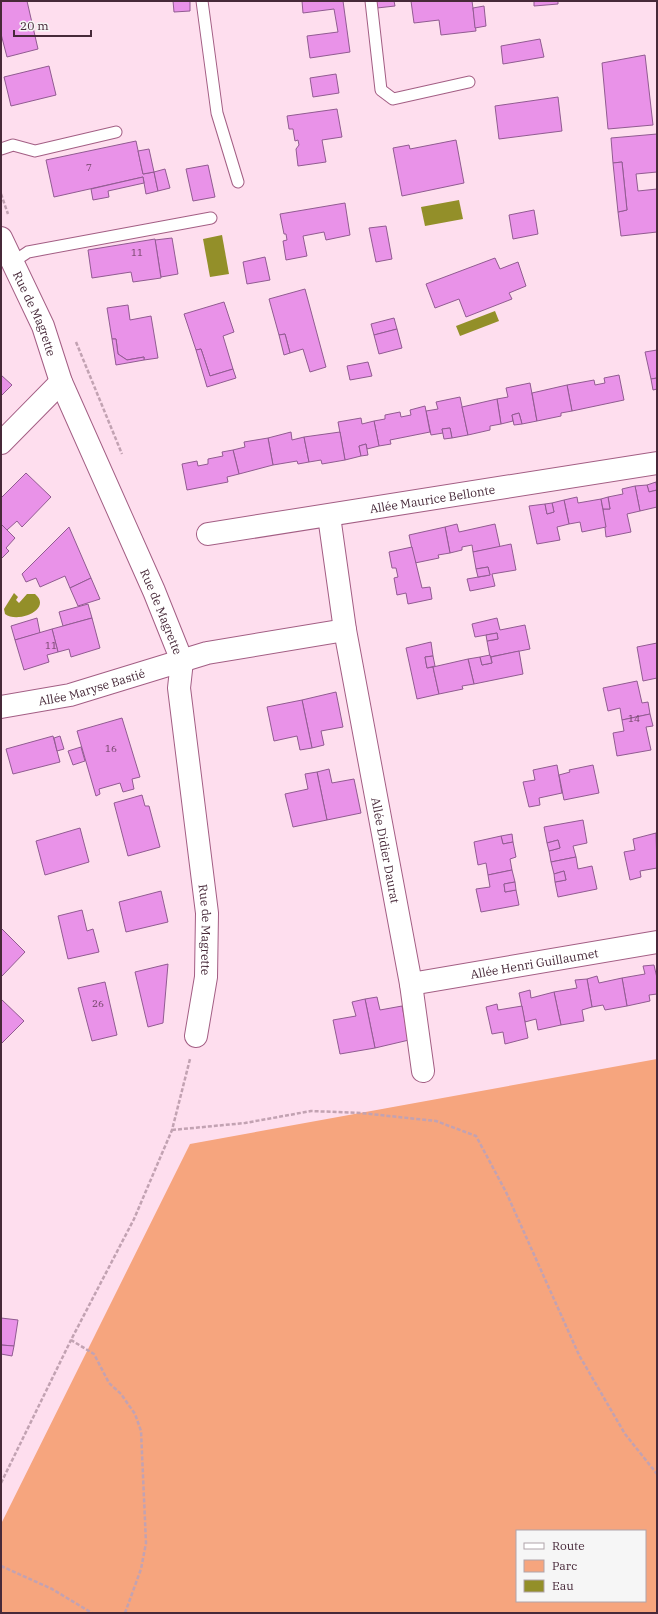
<svg xmlns="http://www.w3.org/2000/svg" width="658" height="1614" font-family="'IBM Plex Serif',serif">
	<style>
		.green { fill: #f6a57e; fill-rule: evenodd }
		.water { fill: #938f29 }
		.building { fill: #e992e8; stroke: #915b91 }
		.lines { fill: none; stroke-linecap: round; stroke-linejoin: round }
		.lane-casing { stroke: #a35e84; stroke-width: 13 }
		.street-casing { stroke: #a35e84; stroke-width: 24 }
		.path { stroke: #c2a2b2; stroke-width: 2.5; stroke-dasharray: 4 2; stroke-linecap: butt }
		.lane { stroke: #fff; stroke-width: 11 }
		.street { stroke: #fff; stroke-width: 22 }
		.labels { text-anchor: middle; dominant-baseline: central; stroke-width: 3.5; stroke-linejoin: round; paint-order: stroke }
		.number-label { font-size: 10px; fill: #704365 }
		.street-label { font-size: 12px; fill: #472939; stroke: #f6f6f6 }
	</style>
	<rect width="100%" height="100%" fill="#fedeee"/>
	<!-- green -->
	<path class="green" d="M657 1059V1613H1V1524L190 1144ZM517 1531H645V1601H517Z"/>
	<!-- water -->
	<g class="water">
		<path d="M459 200 463 219 425 226 421 207Z"/>
		<path d="M222 235 229 274 210 277 203 239Z"/>
		<path d="M495 311 499 321 460 336 456 326Z"/>
		<path d="M14 593 18 597 16 600 19 603 27 594H35C53 609 18 624 5 614L4 609Z"/>
	</g>
	<!-- building -->
	<g class="building">
		<path d="M1 1H27L38 49 7 57 1 34Z"/>
		<path d="M173 1H190V11L174 12Z"/>
		<path d="M302 1H343L350 52 310 58 307 36 338 32 334 9 303 13Z"/>
		<path d="M376 1H394L395 6 377 8Z"/>
		<path d="M411 1H472L476 31 441 35 439 20 414 23Z"/>
		<path d="M534 1H558V4L534 6Z"/>
		<path d="M484 6 486 26 475 28 473 8Z"/>
		<path d="M540 39 544 57 503 64 501 46Z"/>
		<path d="M645 55 653 125 608 129 602 63Z"/>
		<path d="M49 66 56 95 11 106 4 77Z"/>
		<path d="M336 74 339 93 313 97 310 78Z"/>
		<path d="M558 97 562 131 499 139 495 106Z"/>
		<path d="M337 109 342 137 322 140 326 162 298 166 296 149 299 145 298 140 295 141 293 129H289L287 116Z"/>
		<path d="M657 134V172L636 174 638 191 657 189V232L621 236 618 212 627 210 622 162 613 163 611 138Z"/>
		<path d="M456 140 464 183 402 196 393 148 409 145 410 149Z"/>
		<path d="M136 141 143 174 154 172 158 191 146 194 143 177 54 197 46 160Z"/>
		<path d="M149 149 154 172 143 174 138 151Z"/>
		<path d="M622 162 627 210 618 212 613 163Z"/>
		<path d="M208 165 215 197 193 201 186 169Z"/>
		<path d="M165 169 170 188 158 191 154 172Z"/>
		<path d="M143 177 144 183 108 191 109 197 93 200 91 189Z"/>
		<path d="M345 203 350 235 326 240 324 232 303 236 307 256 286 260 283 241 287 240 286 234H284L280 214Z"/>
		<path d="M534 210 538 234 513 239 509 215Z"/>
		<path d="M386 226 392 259 376 262 369 228Z"/>
		<path d="M172 238 178 274 161 277 155 240Z"/>
		<path d="M155 239 161 278 133 282 131 272 92 278 88 250Z"/>
		<path d="M265 257 270 280 247 284 243 262Z"/>
		<path d="M495 258 500 269 518 262 526 286 509 293 512 299 466 317 459 299 435 308 426 284Z"/>
		<path d="M305 289 326 367 310 372 303 349 290 353 285 334 279 335 269 299Z"/>
		<path d="M224 302 234 332 223 336 233 369 210 376 201 349 196 350 184 314Z"/>
		<path d="M128 305 130 320 151 316 158 358 144 360V357L127 360 118 354 116 339H112L107 308Z"/>
		<path d="M394 318 397 329 374 335 371 324Z"/>
		<path d="M397 329 402 348 379 354 374 335Z"/>
		<path d="M285 334 290 353 284 355 279 335Z"/>
		<path d="M112 339H116L118 354 127 360 144 357V360L116 365Z"/>
		<path d="M201 349 210 376 233 369 236 378 207 387 196 350Z"/>
		<path d="M657 350V378L651 379 645 352Z"/>
		<path d="M368 362 372 376 350 380 347 366Z"/>
		<path d="M1 375 12 385 1 396Z"/>
		<path d="M619 375 624 400 572 411 567 385 594 380 595 385 605 383 604 378Z"/>
		<path d="M657 378V389L653 390 651 379Z"/>
		<path d="M530 383 537 421 522 424 519 413 512 415 513 421 501 424 497 399 508 397 506 388Z"/>
		<path d="M567 385 572 411 561 413V416L537 421 532 393Z"/>
		<path d="M460 397 468 435 452 438 450 428 442 429 443 433 431 435 426 411 438 409 436 402Z"/>
		<path d="M497 399 501 424 490 426V430L468 435 462 407Z"/>
		<path d="M425 406 430 432 390 440 391 444 379 446 374 421 385 419V415L400 412 401 417 411 415 410 410Z"/>
		<path d="M519 413 522 424 514 425 512 415Z"/>
		<path d="M361 418 362 424 374 421 379 446 367 449 366 444 359 446 361 456 345 460 338 422Z"/>
		<path d="M450 428 452 438 444 439 442 429Z"/>
		<path d="M291 432 292 440 304 437 309 462 298 464 297 461 273 465 268 438Z"/>
		<path d="M340 432 345 460 322 464 321 460 309 462 304 437Z"/>
		<path d="M268 438 273 465 239 474 233 450 245 447 244 442Z"/>
		<path d="M366 444 368 455 361 456 359 446Z"/>
		<path d="M233 450 239 474 227 477 228 482 187 490 182 464 197 461 198 466 208 464V459L223 456 222 452Z"/>
		<path d="M26 473 51 497 22 527 17 521 7 530 1 524V498Z"/>
		<path d="M656 482 657 490 649 492 647 485Z"/>
		<path d="M647 485 649 492 657 490V507L640 511 635 486Z"/>
		<path d="M635 486 640 511 627 514 631 532 606 537 603 509H610L608 497 623 494 622 489Z"/>
		<path d="M577 497 578 503 601 499 606 527 582 532 580 522 569 524 564 500Z"/>
		<path d="M608 497 610 509H603L601 499Z"/>
		<path d="M564 500 569 524 557 527 560 540 537 544 529 506 545 504 547 514 554 512 552 503Z"/>
		<path d="M552 503 554 512 547 514 545 504Z"/>
		<path d="M1 524 15 538 6 548 9 551 1 559Z"/>
		<path d="M457 524 459 532 495 524 500 547 473 552 472 545 462 547V550L450 553 445 527Z"/>
		<path d="M69 527 91 578 70 588 65 576 40 587 36 578 26 582 22 574Z"/>
		<path d="M445 527 450 553 438 555 439 558 415 563 409 535Z"/>
		<path d="M511 544 516 570 492 574 495 586 470 591 467 579 490 575 488 567 476 569 473 552Z"/>
		<path d="M412 547 422 588 430 587 432 599 408 604 406 593 397 595 394 578 398 577 396 568H392L389 552Z"/>
		<path d="M488 567 490 575 478 577 476 569Z"/>
		<path d="M91 578 100 599 78 606 70 588Z"/>
		<path d="M88 604 92 618 63 626 59 612Z"/>
		<path d="M37 618 40 633 15 640 11 626Z"/>
		<path d="M92 618 100 648 71 657 69 649 58 652 52 629Z"/>
		<path d="M497 618 500 630 525 625 530 649 490 657 487 641 498 639 497 633 475 637 472 624Z"/>
		<path d="M52 629 58 652 47 655 49 662 24 670 15 640Z"/>
		<path d="M497 633 498 639 487 641 486 635Z"/>
		<path d="M431 642 433 656 425 657 427 668 433 667 439 694 417 699 406 648Z"/>
		<path d="M657 643V678L643 681 637 647Z"/>
		<path d="M519 651 523 674 474 684 468 659 480 657 482 665 492 663 491 657Z"/>
		<path d="M490 655 492 663 482 665 480 657Z"/>
		<path d="M433 656 435 666 427 668 425 657Z"/>
		<path d="M468 659 474 684 462 686 463 689 439 694 433 667Z"/>
		<path d="M637 681 642 703 648 702 650 714 622 720 620 708 608 711 603 688Z"/>
		<path d="M336 692 343 727 321 731 324 745 312 748 302 700Z"/>
		<path d="M302 700 312 748 300 750 297 736 274 741 267 707Z"/>
		<path d="M650 714 653 726 646 727 651 750 617 756 613 733 624 731 622 720Z"/>
		<path d="M122 718 140 777 132 779 134 789 123 792 120 783 99 789 100 794 96 796 77 731Z"/>
		<path d="M53 736 60 762 13 774 6 749Z"/>
		<path d="M60 736 64 749 57 751 54 738Z"/>
		<path d="M81 747 85 761 73 765 68 751Z"/>
		<path d="M557 765 562 793 539 798 540 805 529 807 523 782 535 780 533 770Z"/>
		<path d="M593 765 599 793 564 800 559 775 570 772 569 770Z"/>
		<path d="M329 769 332 783 354 779 361 813 327 820 317 772Z"/>
		<path d="M317 772 327 820 293 827 285 794 308 789 305 774Z"/>
		<path d="M142 795 145 806H149L160 847 128 856 114 803Z"/>
		<path d="M583 820 587 843 573 846 576 857 551 862 549 851 560 848 558 840 547 843 544 827Z"/>
		<path d="M80 828 89 862 45 875 36 841Z"/>
		<path d="M656 833 657 868 640 871 641 877 630 880 624 852 635 850 633 839Z"/>
		<path d="M512 834 513 842 503 844 501 836Z"/>
		<path d="M501 836 503 844 513 842 516 857 510 859 512 870 488 875 486 863 478 865 474 842Z"/>
		<path d="M558 840 560 848 549 851 547 843Z"/>
		<path d="M576 857 578 869 592 866 597 889 558 897 555 882 566 880 564 871 554 874 551 862Z"/>
		<path d="M512 870 515 882 504 884 505 892 516 890 519 905 481 912 476 889 490 887 488 875Z"/>
		<path d="M564 871 566 880 555 882 554 874Z"/>
		<path d="M515 882 516 890 505 892 504 884Z"/>
		<path d="M161 891 168 922 126 932 119 902Z"/>
		<path d="M82 910 87 931 93 929 99 952 68 959 58 916Z"/>
		<path d="M1 928 25 952 2 976 1 975Z"/>
		<path d="M168 964 163 1023 148 1027 135 972Z"/>
		<path d="M654 965 657 978V994L649 995 650 1001 627 1006 622 978 645 974 643 966Z"/>
		<path d="M597 976 599 983 622 978 627 1006 605 1010 603 1005 592 1007 587 979Z"/>
		<path d="M587 979 592 1007 582 1010 584 1021 561 1025 554 992 577 988 575 980Z"/>
		<path d="M105 982 117 1035 92 1041 78 988Z"/>
		<path d="M530 990 531 998 554 992 561 1025 538 1030 536 1019 525 1022 519 993Z"/>
		<path d="M377 997 380 1010 402 1006 409 1040 375 1048 365 999Z"/>
		<path d="M1 999 24 1021 2 1043 1 1042Z"/>
		<path d="M365 999 375 1048 340 1054 333 1020 356 1016 352 1002Z"/>
		<path d="M497 1004 498 1010 522 1006 528 1038 505 1044 503 1032 492 1034 486 1007Z"/>
		<path d="M1 1318 18 1320 14 1346 1 1345Z"/>
		<path d="M1 1345 14 1346 12 1356 1 1354Z"/>
	</g>
	<g class="lines">
		<!-- lane casing -->
		<g class="lane-casing">
			<g id="lane">
				<path d="M202 1 217 113 238 182"/>
				<path d="M371 1 381 90 393 99 469 82"/>
				<path d="M1 149 13 145 35 151 116 132"/>
				<path d="M13 262 28 252 211 218"/>
			</g>
		</g>
		<!-- street casing -->
		<g class="street-casing">
			<g id="street">
				<path id="s1" d="M1 238 43 326 61 382 154 591 182 661 179 688 207 913 206 977 196 1036"/>
				<path d="M1 443 61 382"/>
				<path id="s2" d="M208 534 657 463"/>
				<path id="s3" d="M345 630 411 984 423 1071"/>
				<path id="s4" d="M1 707 70 695 207 653 345 630 329 516"/>
				<path id="s5" d="M411 984 657 942"/>
			</g>
		</g>
		<!-- path -->
		<g class="path">
			<path d="M1 194 8 214"/>
			<path d="M76 342 122 454"/>
			<path d="M172 1130 245 1123 311 1111 361 1113 436 1121 476 1136 506 1192 579 1355 625 1434 657 1474"/>
			<path d="M1 1483 71 1340"/>
			<path d="M1 1566 52 1589 92 1613"/>
			<path d="M125 1613 141 1569 146 1543 141 1431 135 1414 121 1394 109 1383 94 1354 71 1340 134 1219 172 1130 190 1059"/>
		</g>
		<!-- lane -->
		<use href="#lane" class="lane"/>
		<!-- street -->
		<use href="#street" class="street"/>
	</g>
	<g class="labels">
		<!-- number labels -->
		<g class="number-label">
			<text x="89" y="167">7</text>
			<text x="137" y="252">11</text>
			<text x="51" y="645">11</text>
			<text x="634" y="718">14</text>
			<text x="111" y="748">16</text>
			<text x="98" y="1003">26</text>
		</g>
		<!-- street labels -->
		<g class="street-label">
			<text stroke="none"><textPath href="#s1" startOffset="83">Rue de Magrette</textPath></text>
			<text stroke="none"><textPath href="#s2" startOffset="227">Allée Maurice Bellonte</textPath></text>
			<text stroke="none"><textPath href="#s1" startOffset="407">Rue de Magrette</textPath></text>
			<text stroke="none"><textPath href="#s4" startOffset="93">Allée Maryse Bastié</textPath></text>
			<text stroke="none"><textPath href="#s3" startOffset="224">Allée Didier Daurat</textPath></text>
			<text stroke="none"><textPath href="#s1" startOffset="731">Rue de Magrette</textPath></text>
			<text stroke="none"><textPath href="#s5" startOffset="125">Allée Henri Guillaumet</textPath></text>
		</g>
	</g>
	<!-- border -->
	<rect width="658" height="1614" fill="none" stroke="#472939" stroke-width="4"/>
	<!-- legend -->
	<rect x="516" y="1530" width="130" height="72" fill="#f6f6f6" stroke="#b0a4aa"/>
	<rect x="524" y="1543" width="20" height="6" fill="#ffffff" stroke="#b0a4aa"/>
	<text x="552" y="1550" font-size="12" fill="#472939">Route</text>
	<rect x="524" y="1560" width="20" height="12" fill="#f6a57e" stroke="#b0a4aa"/>
	<text x="552" y="1570" font-size="12" fill="#472939">Parc</text>
	<rect x="524" y="1580" width="20" height="12" fill="#938f29" stroke="#b0a4aa"/>
	<text x="552" y="1590" font-size="12" fill="#472939">Eau</text>
	<!-- scale -->
	<path d="M14 30v6h77v-6" fill="none" stroke="#472939" stroke-width="2"/>
	<text x="20" y="30" font-size="12" fill="#472939" stroke="#f6f6f6" stroke-width="3" paint-order="stroke">20 m</text>
</svg>
